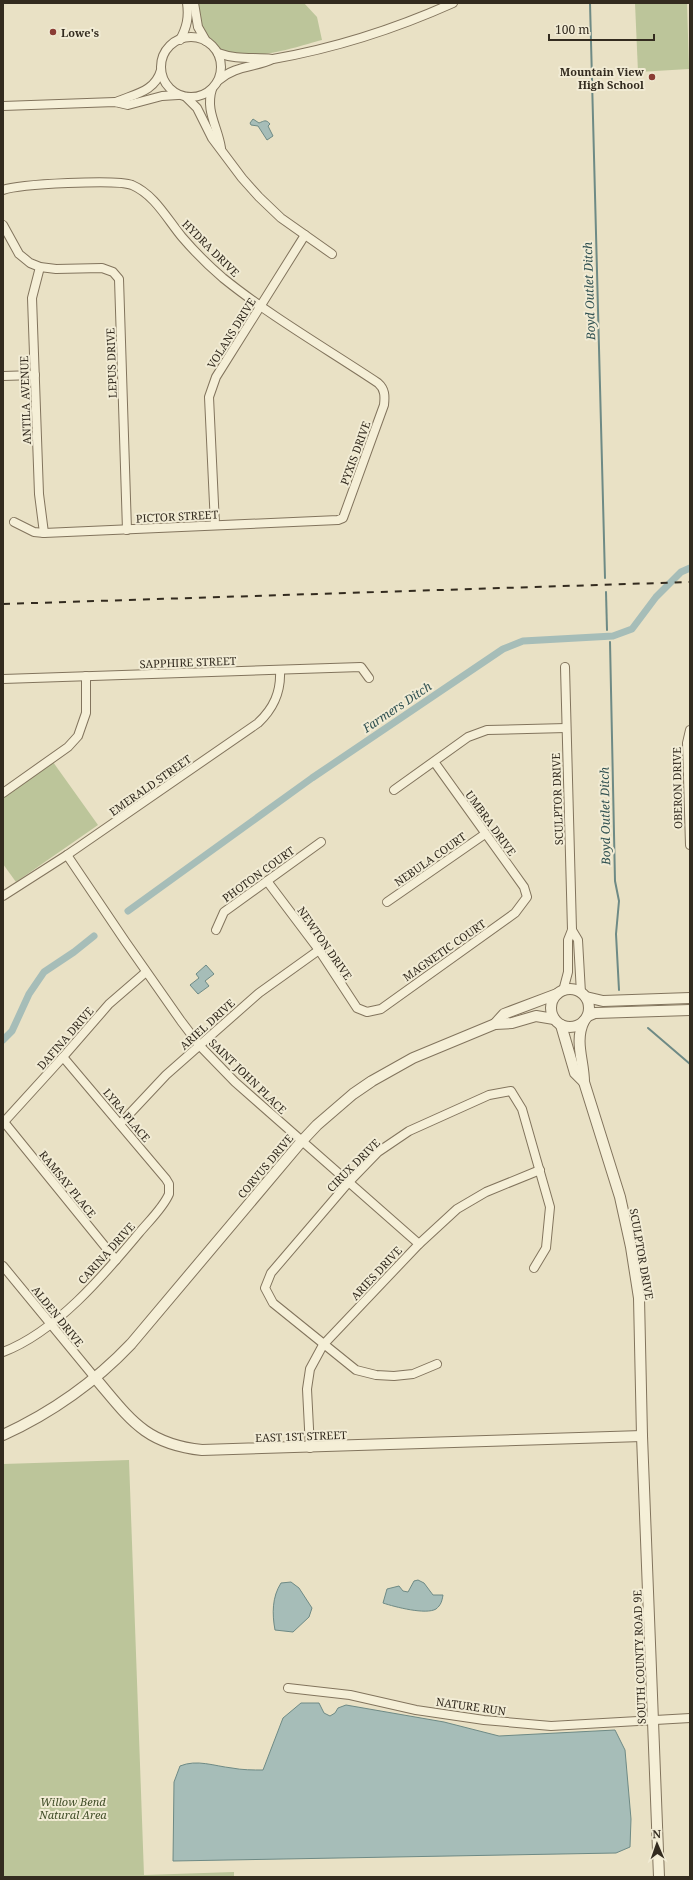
<svg xmlns="http://www.w3.org/2000/svg" width="693" height="1880" font-family="'Noto Serif',serif">
	<style>
		.green { fill: #bcc59a }
		.water { fill: #a6bdb8; stroke: #6e8a85 }
		.lines { fill: none; stroke-linecap: round; stroke-linejoin: round }
		.stream { stroke: #6e8a85; stroke-width: 2 }
		.canal { stroke: #a6bdb8; stroke-width: 7 }
		.minor-casing { stroke: #82745d; stroke-width: 10 }
		.tertiary-casing { stroke: #82745d; stroke-width: 12 }
		.minor { stroke: #f5efd7; stroke-width: 8 }
		.tertiary { stroke: #f5efd7; stroke-width: 10 }
		.rail { stroke: #332b1f; stroke-width: 2; stroke-dasharray: 7 7; stroke-linecap: butt }
		.poi-dot { fill: #8a3c34; stroke: #f1ebd4; stroke-width: 1.5 }
		.labels { text-anchor: middle; dominant-baseline: central; stroke-width: 4; stroke-linejoin: round; paint-order: stroke }
		.poi-label { font-size: 11px; font-weight: bold; fill: #332b1f; stroke: #f1ebd4; text-anchor: start }
		.street-label { font-size: 11px; fill: #332b1f; stroke: #f1ebd4 }
		.park-label { font-size: 11px; font-style: italic; fill: #414e28; stroke: #f1ebd4 }
		.water-label { font-size: 12px; font-style: italic; fill: #305151; stroke: #f1ebd4 }
	</style>
	<rect width="100%" height="100%" fill="#e9e1c5"/>
	<!-- green -->
	<g class="green">
		<path d="M197 3H304L317 17 322 40C291 48 222 74 203 33 199 25 199 12 197 3Z"/>
		<path d="M635 3H687L689 69 638 72Z"/>
		<path d="M53 762 98 825 16 882 3 864V797Z"/>
		<path d="M129 1460 144 1875 234 1872V1877H3V1464Z"/>
	</g>
	<!-- water -->
	<g class="water">
		<path d="M253 119 259 123C264 121 266 119 270 124L268 126 273 136 267 140 258 126 251 125 250 123Z"/>
		<path d="M206 965 214 974 205 981 209 986 198 994 190 985 199 978 196 974Z"/>
		<path d="M418 1580 424 1583 433 1595H443C442 1601 441 1605 436 1609 426 1615 395 1607 383 1603L387 1589 399 1586 403 1591 408 1592 414 1581Z"/>
		<path d="M291 1582 299 1588 312 1608 309 1617 293 1632 275 1630C272 1614 272 1597 281 1583Z"/>
		<path d="M301 1703H319L324 1713 330 1716 335 1713 338 1708 346 1705 444 1722 499 1736 615 1730 625 1750 631 1819 630 1847 616 1853 173 1861 174 1782 180 1766C197 1759 214 1766 232 1768 242 1770 253 1770 263 1770L283 1718Z"/>
	</g>
	<g class="lines">
		<!-- stream -->
		<g class="stream">
			<path d="M590 3 605 578"/>
			<path d="M606 592 607 630"/>
			<path d="M610 642 615 881 619 901 616 934 619 990"/>
			<path d="M648 1028 690 1064"/>
		</g>
		<!-- canal -->
		<g class="canal">
			<path d="M128 911 312 778 503 649 523 641 613 636 632 629 656 597 681 572 690 568"/>
			<path d="M3 1040 12 1031 29 994 44 972 74 952 94 936"/>
		</g>
		<!-- minor casing -->
		<g class="minor-casing">
			<g id="minor">
				<path d="M194 3 198 27 206 41"/>
				<circle cx="191" cy="67" r="30"/>
				<path d="M180 40C187 27 189 17 187 3"/>
				<path d="M218 53C237 60 253 57 272 59"/>
				<path d="M219 80C236 65 254 68 273 59 336 48 395 29 453 3"/>
				<path d="M212 89C205 111 218 127 221 148"/>
				<path d="M186 97 197 108 212 138 242 178 259 197 281 218 332 254"/>
				<path d="M116 102C134 94 155 92 161 70"/>
				<path d="M3 106 115 102 128 105 162 96 178 95"/>
				<path d="M3 190C19 184 117 179 132 185 155 195 167 219 182 237 194 251 209 266 223 278 270 316 327 349 378 383 385 389 385 396 384 405L343 518 338 520 44 533 34 532 14 522"/>
				<path d="M3 225 19 254 30 263 40 267 56 269 102 268 113 272 119 279 127 530"/>
				<path d="M40 267 32 298 39 494 44 533"/>
				<path d="M3 376 35 375"/>
				<path d="M215 525 209 397 216 377 305 235"/>
				<path d="M3 679 361 667 369 678"/>
				<path d="M690 730 687 743 690 845"/>
				<path d="M394 790 468 737 487 730 566 728"/>
				<path d="M3 793 68 747 78 736 86 713V676"/>
				<path d="M67 855 125 941 181 1021 200 1046 235 1082 419 1244"/>
				<path d="M267 881 319 950 357 1008 367 1012 381 1009 515 913 527 897 524 887 435 763"/>
				<path d="M3 896 67 855 258 723C274 708 281 692 280 671"/>
				<path d="M387 902 485 834"/>
				<path d="M216 930 224 912 321 842"/>
				<path d="M572 930 578 940 581 993"/>
				<path d="M563 991 568 972V940L572 930 565 667"/>
				<path d="M4 1122 116 1260"/>
				<path d="M3 1123 63 1057 109 1004 146 972"/>
				<path d="M120 1124 166 1075 259 993 319 950"/>
				<path d="M3 1266 96 1379"/>
				<path d="M3 1352C56 1332 104 1275 139 1233 149 1221 163 1208 169 1194V1184L166 1179 63 1057"/>
				<path d="M437 1364 413 1374 394 1376 376 1375 356 1370 273 1303 265 1288 271 1273 348 1183 378 1152 409 1131 489 1095 511 1091 522 1109 550 1207 546 1248 534 1268"/>
				<path d="M310 1448 307 1389 310 1369 323 1345 419 1244 457 1209 486 1192 540 1170"/>
				<path d="M288 1688 350 1695 416 1710 484 1720 551 1726 690 1718"/>
			</g>
		</g>
		<!-- tertiary casing -->
		<g class="tertiary-casing">
			<g id="tertiary">
				<circle cx="570" cy="1008" r="19"/>
				<path d="M586 997 603 1001 690 998"/>
				<path d="M588 1016 595 1013 690 1010"/>
				<path d="M584 1021C574 1041 584 1061 584 1082L620 1197 631 1247 639 1298 642 1436 659 1877"/>
				<path d="M495 1024 504 1014 557 994"/>
				<path d="M561 1025 575 1073 584 1082"/>
				<path d="M96 1379C130 1419 145 1444 202 1450L642 1436"/>
				<path d="M3 1435C53 1412 94 1383 131 1344L301 1142 317 1125 353 1094 372 1081 413 1058 495 1024 512 1023 536 1016 554 1019"/>
			</g>
		</g>
		<!-- minor -->
		<use href="#minor" class="minor"/>
		<!-- tertiary -->
		<use href="#tertiary" class="tertiary"/>
		<!-- rail -->
		<path class="rail" d="M3 604 690 582"/>
	</g>
	<!-- markers -->
	<g class="poi-dot">
		<circle cx="53" cy="32" r="4"/>
		<circle cx="652" cy="77" r="4"/>
	</g>
	<g class="labels">
		<!-- poi labels -->
		<g class="poi-label">
			<text x="61" y="32">Lowe's</text>
			<text x="644" y="71" text-anchor="end">Mountain View<tspan x="644" dy="13">High School</tspan></text>
		</g>
		<!-- street labels -->
		<g class="street-label">
			<text transform="translate(211 248) rotate(45)">HYDRA DRIVE</text>
			<text transform="translate(231 333) rotate(-58)">VOLANS DRIVE</text>
			<text transform="translate(111 363) rotate(-92)">LEPUS DRIVE</text>
			<text transform="translate(25 400) rotate(-92)">ANTILA AVENUE</text>
			<text transform="translate(355 453) rotate(-70)">PYXIS DRIVE</text>
			<text transform="translate(177 516) rotate(-3)">PICTOR STREET</text>
			<text transform="translate(188 662) rotate(-2)">SAPPHIRE STREET</text>
			<text transform="translate(150 785) rotate(-35)">EMERALD STREET</text>
			<text transform="translate(677 788) rotate(-91)">OBERON DRIVE</text>
			<text transform="translate(557 799) rotate(-92)">SCULPTOR DRIVE</text>
			<text transform="translate(491 823) rotate(54)">UMBRA DRIVE</text>
			<text transform="translate(430 859) rotate(-35)">NEBULA COURT</text>
			<text transform="translate(258 874) rotate(-36)">PHOTON COURT</text>
			<text transform="translate(325 943) rotate(55)">NEWTON DRIVE</text>
			<text transform="translate(444 950) rotate(-35)">MAGNETIC COURT</text>
			<text transform="translate(207 1024) rotate(-42)">ARIEL DRIVE</text>
			<text transform="translate(65 1038) rotate(-49)">DAFINA DRIVE</text>
			<text transform="translate(248 1076) rotate(44)">SAINT JOHN PLACE</text>
			<text transform="translate(127 1115) rotate(50)">LYRA PLACE</text>
			<text transform="translate(353 1165) rotate(-45)">CIRUX DRIVE</text>
			<text transform="translate(265 1166) rotate(-50)">CORVUS DRIVE</text>
			<text transform="translate(68 1184) rotate(51)">RAMSAY PLACE</text>
			<text transform="translate(106 1253) rotate(-48)">CARINA DRIVE</text>
			<text transform="translate(642 1254) rotate(80)">SCULPTOR DRIVE</text>
			<text transform="translate(376 1273) rotate(-47)">ARIES DRIVE</text>
			<text transform="translate(58 1316) rotate(51)">ALDEN DRIVE</text>
			<text transform="translate(301 1436) rotate(-2)">EAST 1ST STREET</text>
			<text transform="translate(639 1657) rotate(-92)">SOUTH COUNTY ROAD 9E</text>
			<text transform="translate(471 1706) rotate(8)">NATURE RUN</text>
		</g>
		<!-- park labels -->
		<g class="park-label">
			<text x="73" y="1801">Willow Bend<tspan x="73" dy="13">Natural Area</tspan></text>
		</g>
		<!-- water labels -->
		<g class="water-label">
			<text transform="translate(589 291) rotate(-92)">Boyd Outlet Ditch</text>
			<text transform="translate(397 707) rotate(-34)">Farmers Ditch</text>
			<text transform="translate(605 816) rotate(-91)">Boyd Outlet Ditch</text>
		</g>
	</g>
	<!-- border -->
	<rect width="693" height="1880" fill="none" stroke="#332b1f" stroke-width="8"/>
	<!-- north arrow -->
	<g transform="translate(657 1844) rotate(358)" stroke="#f1ebd4" stroke-width="3" paint-order="stroke">
	<path d="M0-3L7 15L0 10L-7 15Z" fill="#332b1f"/>
	<text y="-6" font-size="11" font-weight="bold" text-anchor="middle" fill="#332b1f">N</text>
	</g>
	<!-- scale -->
	<path d="M549 34v6h105v-6" fill="none" stroke="#332b1f" stroke-width="2"/>
	<text x="555" y="34" font-size="12" fill="#332b1f" stroke="#f1ebd4" stroke-width="3" paint-order="stroke">100 m</text>
</svg>
